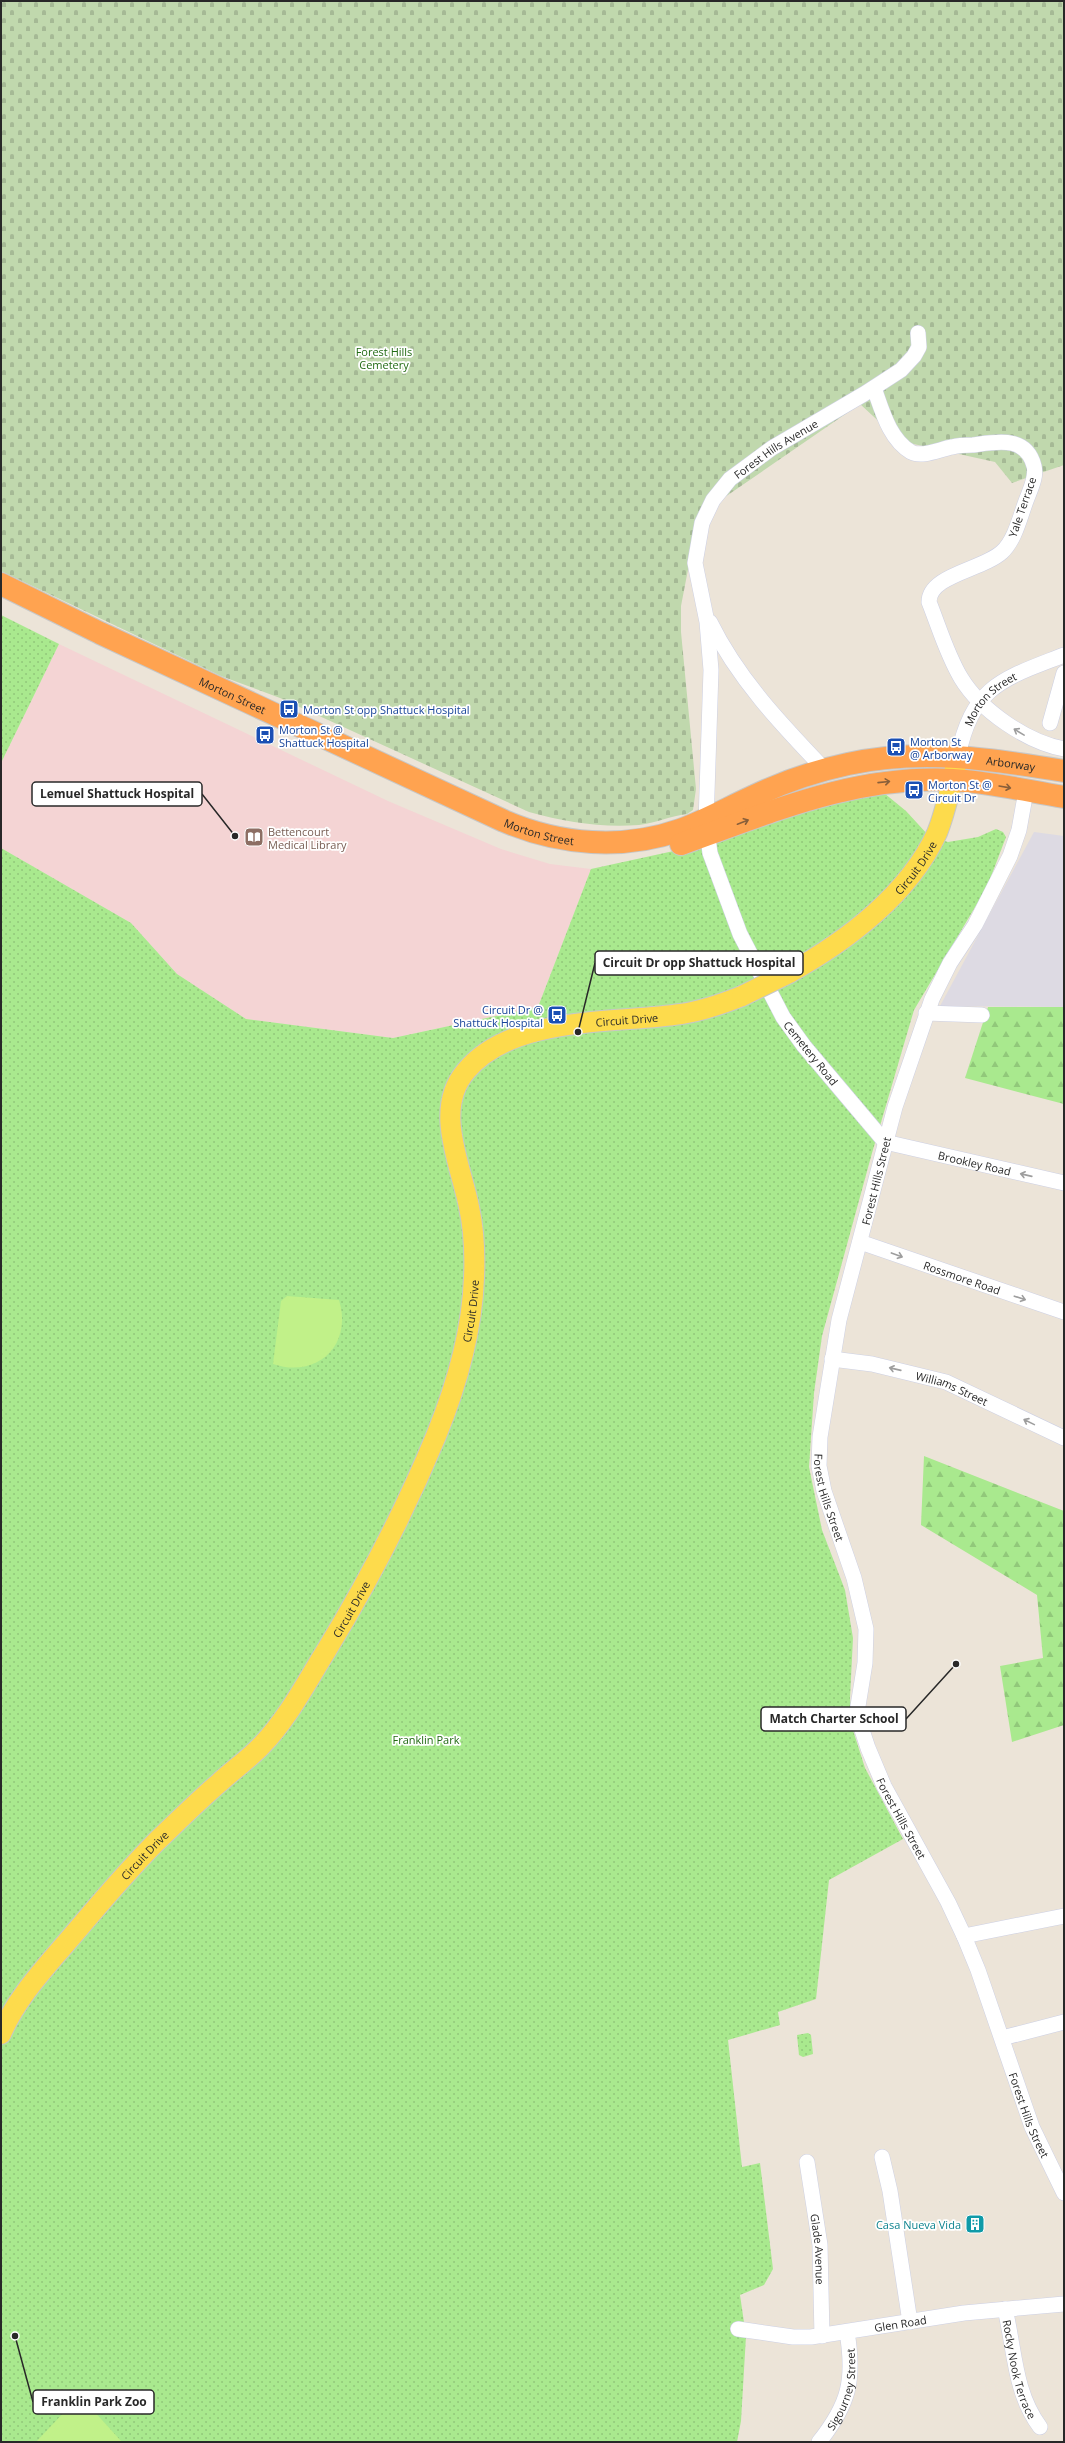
<svg xmlns="http://www.w3.org/2000/svg" width="1065" height="2443" font-family="'Open Sans',sans-serif">
	<style>
		.industrial { fill: #dddae3 }
		.medical { fill: #f4d4d4 }
		.forest { fill: url(#forest-firs) }
		.cemetery { fill: url(#cemetery-stones) }
		.park { fill: url(#park-dots) }
		.pitch { fill: #c1f189 }
		.lines { fill: none; stroke-linecap: round; stroke-linejoin: round }
		.minor-casing { stroke: #cdd0e3; stroke-width: 16 }
		.major-casing { stroke: #c7c7c7; stroke-width: 22 }
		.highway-casing { stroke: #c7c7c7; stroke-width: 24 }
		.minor { stroke: #fff; stroke-width: 15 }
		.major { stroke: #fddb4c; stroke-width: 20 }
		.highway { stroke: #ffa350; stroke-width: 22 }
		.major-bridge-casing { stroke: #c7c7c7; stroke-width: 22; stroke-linecap: butt }
		.major-bridge { stroke: #fddb4c; stroke-width: 20 }
		.oneway { stroke: #9e9e9e }
		.oneway2 { stroke: #895f3a }
		.labels { text-anchor: middle; dominant-baseline: central; stroke-width: 3.5; stroke-linejoin: round; paint-order: stroke }
		.park-label { font-size: 11px; fill: #216a13; stroke: #fff }
		.street-label { font-size: 11px; fill: #282828; stroke: #fff }
		.transit-label { font-size: 11px; fill: #164399; stroke: #fff; text-anchor: start }
		.education-label { font-size: 11px; fill: #785e54; stroke: #fff; text-anchor: start }
		.culture-label { font-size: 11px; fill: #0d838f; stroke: #fff; text-anchor: end }
		.leader { fill: none; stroke: #282828; stroke-width: 1.5 }
		.callout-dot { fill: #282828; stroke: #fff; stroke-width: 1.5 }
		.callout { fill: #fff; stroke: #282828; stroke-width: 1.5 }
		.callout-label { font-size: 12px; text-anchor: middle; font-weight: bold; fill: #282828 }
	</style>
	<defs>
		<pattern id="forest-firs" width="22" height="20" patternUnits="userSpaceOnUse"><rect width="22" height="20" fill="#a9e98e"/><path d="M5 1l3.5 6h-7zM16 11l3.5 6h-7z" fill="#91c87a"/></pattern>
		<pattern id="cemetery-stones" width="16" height="16" patternUnits="userSpaceOnUse"><rect width="16" height="16" fill="#c0d8ad"/><path d="M2 7V4a2 2 0 0 1 4 0v3zM10 15v-3a2 2 0 0 1 4 0v3z" fill="#a5b995"/></pattern>
		<pattern id="park-dots" width="8" height="8" patternUnits="userSpaceOnUse"><rect width="8" height="8" fill="#a9e98e"/><path d="M2 2h.1M6 6h.1" fill="none" stroke="#91c87a" stroke-width="1.8" stroke-linecap="round"/></pattern>
	</defs>
	<rect width="100%" height="100%" fill="#ece4d8"/>
	<!-- industrial -->
	<path class="industrial" d="M1034 832 1064 836V1007L940 1006Z"/>
	<!-- medical -->
	<path class="medical" d="M59 644 388 801 501 849 550 864 591 869 538 1007 393 1038 246 1019 177 974 131 923 1 848V763Z"/>
	<!-- forest -->
	<g class="forest">
		<path d="M988 1007H1064V1104L965 1078Z"/>
		<path d="M924 1456 1064 1511V1725L1012 1742 1000 1666 1043 1658 1037 1595 921 1525Z"/>
	</g>
	<!-- cemetery -->
	<path class="cemetery" d="M1 1H1064V465L1012 483 995 462 900 441 860 404 725 497 696 528 681 606V632L696 789 693 810 687 814C671 816 655 823 639 825 601 828 566 822 529 812L280 698 221 676 1 571Z"/>
	<!-- park -->
	<g class="park">
		<path d="M1 615 59 644 1 763Z"/>
		<path d="M884 793 906 811 929 836 948 842 978 837 996 829 1003 832 1006 837 987 887 914 1010 872 1153 822 1336 814 1393 809 1467 822 1530 845 1590 853 1638 850 1698 852 1727 865 1768 903 1839 829 1880 816 1999 778 2012 780 2025 728 2040 742 2167 760 2163 773 2269 764 2285 740 2295 746 2336 741 2421 737 2442H1V848L131 923 177 974 246 1019 393 1038 538 1007 591 869 692 847 809 805Z"/>
		<path d="M808 2033 811 2035 813 2054 803 2057 799 2055 797 2035Z"/>
	</g>
	<!-- pitch -->
	<g class="pitch">
		<path d="M287 1296 339 1300C353 1345 317 1379 273 1364L281 1301Z"/>
		<path d="M67 2409H92L122 2442H36Z"/>
	</g>
	<g class="lines">
		<!-- minor casing -->
		<g class="minor-casing">
			<g id="minor">
				<path d="M874 388C882 410 889 439 911 452 922 458 940 449 952 447 959 445 966 445 973 445 996 442 1026 435 1034 466 1037 477 1030 490 1026 501 1020 517 1015 540 1002 552 982 570 929 575 929 602 939 627 947 655 961 678 981 711 1027 742 1064 749"/>
				<path d="M710 622C738 679 781 724 824 769"/>
				<path d="M1050 723 1064 673"/>
				<path id="s1" d="M958 756C973 685 1003 679 1064 655"/>
				<path id="s2" d="M1026 791 1019 830 1010 856 975 925 950 963 932 999 895 1107 839 1320 820 1437 819 1466 824 1491 854 1578 866 1629 865 1663 858 1706 860 1724 868 1748 884 1786 948 1902 964 1936 978 1970 1032 2127 1064 2193"/>
				<path d="M926 1013 982 1015"/>
				<path id="s3" d="M885 1142 804 1046 783 1017 740 934 710 853 706 823 711 670 707 622 695 563 702 523 713 500 730 479 772 448 864 394 901 370 914 356 919 347 918 333"/>
				<path id="s4" d="M885 1142 1064 1183"/>
				<path id="s5" d="M860 1242 1064 1312"/>
				<path id="s6" d="M832 1359 872 1364 946 1382 1064 1438"/>
				<path d="M964 1936 1064 1916"/>
				<path d="M1002 2038 1064 2022"/>
				<path d="M882 2157 890 2191 910 2322"/>
				<path id="s7" d="M807 2162 820 2245 822 2336"/>
				<path id="s8" d="M1005 2309C1015 2350 1014 2392 1040 2427"/>
				<path id="s9" d="M738 2329 793 2337H811L964 2313 1064 2304"/>
				<path id="s10" d="M819 2442C849 2404 855 2380 847 2332"/>
			</g>
		</g>
		<!-- major casing -->
		<g class="major-casing">
			<g id="major">
				<path id="s11" d="M789 973C847 941 909 894 937 833 946 811 950 788 956 765"/>
				<path id="s12" d="M1 2034C16 1999 43 1970 67 1942 97 1907 125 1873 157 1841 178 1821 198 1801 219 1783 233 1770 249 1759 262 1745 288 1718 306 1683 326 1651 368 1582 405 1511 436 1436 456 1387 472 1331 474 1278 475 1255 474 1230 469 1207 461 1165 433 1109 466 1071 512 1015 615 1024 681 1014 702 1011 722 1004 742 996"/>
			</g>
		</g>
		<!-- highway casing -->
		<g class="highway-casing">
			<g id="highway">
				<path id="s13" d="M1 584 100 633 504 821C560 845 623 850 680 830 705 821 728 808 752 797 783 782 815 771 848 764 922 748 991 759 1064 771"/>
				<path d="M681 844C772 812 854 775 953 780 990 782 1027 791 1064 797"/>
			</g>
		</g>
		<!-- minor -->
		<use href="#minor" class="minor"/>
		<!-- major -->
		<use href="#major" class="major"/>
		<!-- highway -->
		<use href="#highway" class="highway"/>
		<!-- major-bridge casing -->
		<g class="major-bridge-casing">
			<path id="major-bridge" d="M742 996 789 973"/>
		</g>
		<!-- major-bridge -->
		<use href="#major-bridge" class="major-bridge"/>
	</g>
	<!-- one-way arrows -->
	<defs><path id="oneway-shaft" d="M-6 0H5M1.5-3L5.5 0L1.5 3" fill="none" stroke-width="1.6" stroke-linecap="round" stroke-linejoin="round"/></defs>
	<g class="oneway">
		<use href="#oneway-shaft" transform="translate(1019 732) rotate(-149)"/>
		<use href="#oneway-shaft" transform="translate(1026 1175) rotate(-167)"/>
		<use href="#oneway-shaft" transform="translate(897 1255) rotate(20)"/>
		<use href="#oneway-shaft" transform="translate(1020 1298) rotate(18)"/>
		<use href="#oneway-shaft" transform="translate(895 1369) rotate(-167)"/>
		<use href="#oneway-shaft" transform="translate(1029 1422) rotate(-154)"/>
	</g>
	<g class="oneway2">
		<use href="#oneway-shaft" transform="translate(884 782) rotate(-6)"/>
		<use href="#oneway-shaft" transform="translate(1005 787) rotate(10)"/>
		<use href="#oneway-shaft" transform="translate(743 822) rotate(-21)"/>
	</g>
	<!-- icons -->
	<defs>
		<g id="bus-square" transform="scale(1)"><rect x="-9" y="-9" width="18" height="18" rx="4" fill="#1a4fb4" stroke="#fff"/><path d="M-5-6H5V4H4V6H2V4H-2V6H-4V4H-5ZM-3.5-4V0h7V-4ZM-3.5 1.2v1.5H-2V1.2ZM2 1.2v1.5H3.5V1.2Z" fill="#fff"/></g>
		<g id="library-square" transform="scale(1)"><rect x="-9" y="-9" width="18" height="18" rx="4" fill="#8d6e63" stroke="#fff"/><path d="M-6-4Q-3-5.5-.7-3.5V5Q-3 3-6 4ZM6-4Q3-5.5 .7-3.5V5Q3 3 6 4Z" fill="#fff"/></g>
		<g id="building-square" transform="scale(1)"><rect x="-9" y="-9" width="18" height="18" rx="4" fill="#0f9aa8" stroke="#fff"/><path d="M-4-6H4V6H1V3H-1V6H-4ZM-2.5-4.3h1.7v1.8h-1.7ZM.8-4.3h1.7v1.8H.8ZM-2.5-1h1.7V.8h-1.7ZM.8-1h1.7V.8H.8Z" fill="#fff"/></g>
	</defs>
	<g fill-rule="evenodd">
		<use href="#bus-square" x="289" y="709"/>
		<use href="#bus-square" x="265" y="735"/>
		<use href="#bus-square" x="896" y="747"/>
		<use href="#bus-square" x="914" y="790"/>
		<use href="#library-square" x="254" y="837"/>
		<use href="#bus-square" x="557" y="1015"/>
		<use href="#building-square" x="975" y="2224"/>
	</g>
	<g class="labels">
		<!-- park labels -->
		<g class="park-label">
			<text x="384" y="351">Forest Hills<tspan x="384" dy="13">Cemetery</tspan></text>
			<text x="426" y="1739">Franklin Park</text>
		</g>
		<!-- street labels -->
		<g class="street-label">
			<text stroke="none"><textPath href="#s3" startOffset="781">Forest Hills Avenue</textPath></text>
			<text transform="translate(1022 507) rotate(-71)">Yale Terrace</text>
			<text stroke="none"><textPath href="#s13" startOffset="257">Morton Street</textPath></text>
			<text stroke="none"><textPath href="#s1" startOffset="68">Morton Street</textPath></text>
			<text stroke="none"><textPath href="#s13" startOffset="1081">Arborway</textPath></text>
			<text stroke="none"><textPath href="#s13" startOffset="593">Morton Street</textPath></text>
			<text stroke="none"><textPath href="#s11" startOffset="166">Circuit Drive</textPath></text>
			<text stroke="none"><textPath href="#s12" startOffset="1297">Circuit Drive</textPath></text>
			<text transform="translate(811 1053) rotate(51)">Cemetery Road</text>
			<text stroke="none"><textPath href="#s4" startOffset="92">Brookley Road</textPath></text>
			<text transform="translate(876 1181) rotate(-76)">Forest Hills Street</text>
			<text stroke="none"><textPath href="#s5" startOffset="108">Rossmore Road</textPath></text>
			<text stroke="none"><textPath href="#s12" startOffset="877">Circuit Drive</textPath></text>
			<text stroke="none"><textPath href="#s6" startOffset="124">Williams Street</textPath></text>
			<text stroke="none"><textPath href="#s2" startOffset="745">Forest Hills Street</textPath></text>
			<text stroke="none"><textPath href="#s12" startOffset="554">Circuit Drive</textPath></text>
			<text stroke="none"><textPath href="#s2" startOffset="1081">Forest Hills Street</textPath></text>
			<text stroke="none"><textPath href="#s12" startOffset="230">Circuit Drive</textPath></text>
			<text stroke="none"><textPath href="#s2" startOffset="1405">Forest Hills Street</textPath></text>
			<text stroke="none"><textPath href="#s7" startOffset="88">Glade Avenue</textPath></text>
			<text stroke="none"><textPath href="#s9" startOffset="164">Glen Road</textPath></text>
			<text stroke="none"><textPath href="#s8" startOffset="62">Rocky Nook Terrace</textPath></text>
			<text stroke="none"><textPath href="#s10" startOffset="59">Sigourney Street</textPath></text>
		</g>
		<!-- transit labels -->
		<g class="transit-label">
			<text x="303" y="709">Morton St opp Shattuck Hospital</text>
			<text x="279" y="729">Morton St @<tspan x="279" dy="13">Shattuck Hospital</tspan></text>
			<text x="910" y="741">Morton St<tspan x="910" dy="13">@ Arborway</tspan></text>
			<text x="928" y="784">Morton St @<tspan x="928" dy="13">Circuit Dr</tspan></text>
			<text x="543" y="1009" text-anchor="end">Circuit Dr @<tspan x="543" dy="13">Shattuck Hospital</tspan></text>
		</g>
		<!-- education labels -->
		<g class="education-label">
			<text x="268" y="831">Bettencourt<tspan x="268" dy="13">Medical Library</tspan></text>
		</g>
		<!-- culture labels -->
		<g class="culture-label">
			<text x="961" y="2224">Casa Nueva Vida</text>
		</g>
	</g>
	<!-- callouts -->
	<path class="leader" d="M235 836L202 794M578 1032L595 963M956 1664L906 1719M15 2336L33 2402"/>
	<g class="callout-dot">
		<circle cx="235" cy="836" r="4"/>
		<circle cx="578" cy="1032" r="4"/>
		<circle cx="956" cy="1664" r="4"/>
		<circle cx="15" cy="2336" r="4"/>
	</g>
	<g class="callout">
		<rect x="32" y="782" width="170" height="24" rx="4"/>
		<rect x="595" y="951" width="208" height="24" rx="4"/>
		<rect x="761" y="1707" width="145" height="24" rx="4"/>
		<rect x="33" y="2390" width="121" height="24" rx="4"/>
	</g>
	<g class="callout-label">
		<text x="117" y="798">Lemuel Shattuck Hospital</text>
		<text x="699" y="967">Circuit Dr opp Shattuck Hospital</text>
		<text x="834" y="1723">Match Charter School</text>
		<text x="94" y="2406">Franklin Park Zoo</text>
	</g>
	<!-- border -->
	<rect width="1065" height="2443" fill="none" stroke="#282828" stroke-width="4"/>
</svg>
